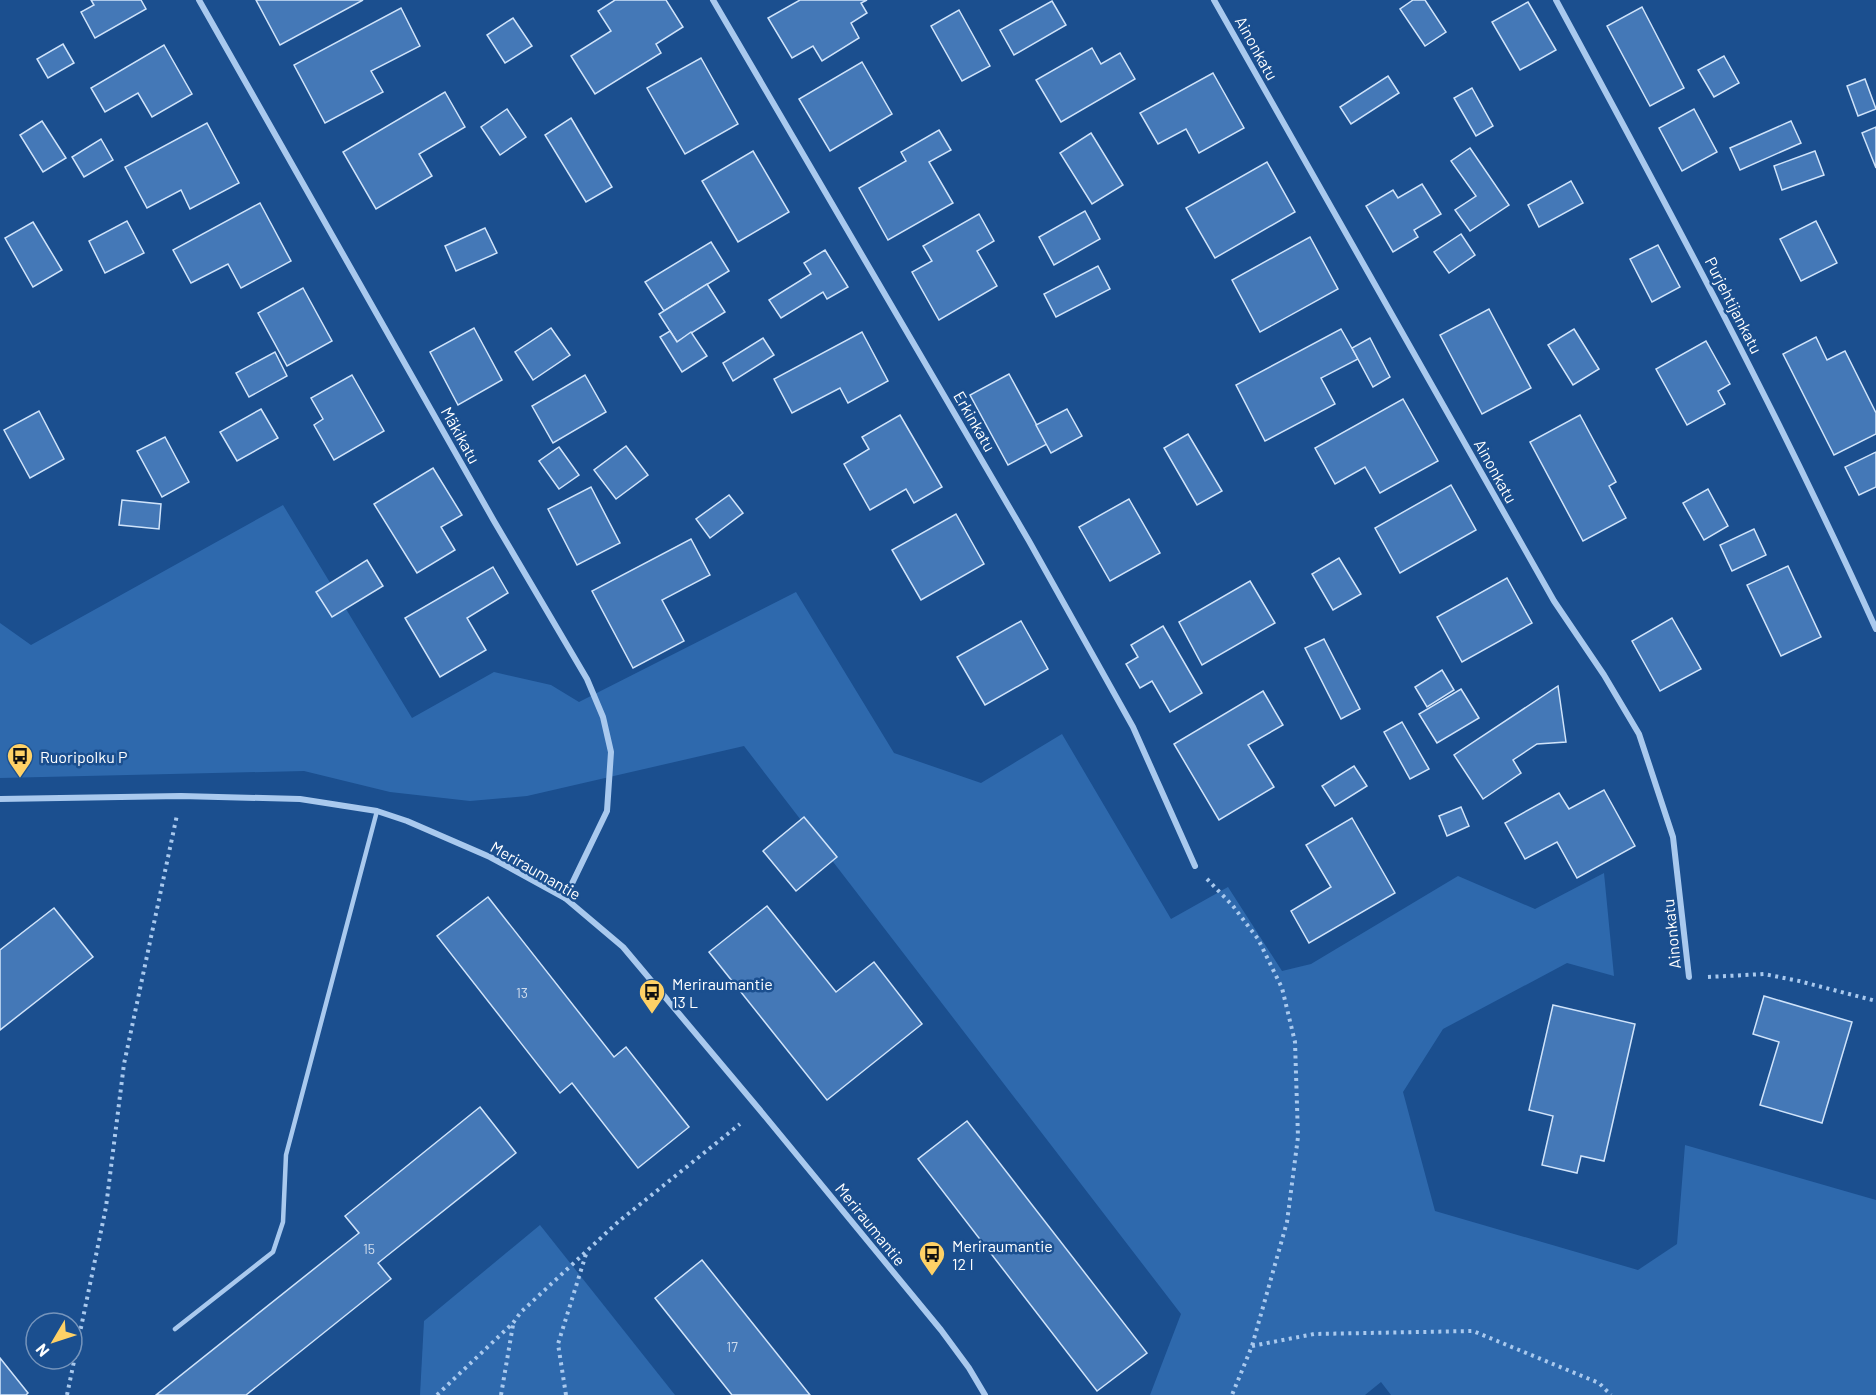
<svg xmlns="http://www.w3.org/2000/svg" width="1876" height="1395" font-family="Barlow,sans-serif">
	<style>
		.green { fill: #2e69ad }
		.building { fill: #4478b7; stroke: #cfe3fa; stroke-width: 1.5 }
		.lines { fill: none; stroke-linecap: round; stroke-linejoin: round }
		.path { stroke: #a9c9ee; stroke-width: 4; stroke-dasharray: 3 4.5; stroke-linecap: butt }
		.service { stroke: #a9c9ee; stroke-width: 4.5 }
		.minor { stroke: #a9c9ee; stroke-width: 6 }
		.labels { text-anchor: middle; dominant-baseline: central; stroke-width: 5; stroke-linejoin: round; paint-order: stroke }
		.number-label { font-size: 14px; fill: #d0dded }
		.street-label { font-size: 16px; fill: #fff; stroke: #1b4f8f }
		.poi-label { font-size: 16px; fill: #fff; stroke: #1b4f8f; text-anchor: start }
	</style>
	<rect width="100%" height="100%" fill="#1b4f8f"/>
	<!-- green -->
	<g class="green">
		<path d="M283 505 412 718 494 672 551 685 579 702 796 592 894 753 981 783 1062 734 1171 919 1228 887 1282 971 1311 964 1458 876 1535 909 1604 873 1614 976 1567 963 1443 1029 1403 1092 1435 1211 1638 1270 1677 1244 1685 1145 1876 1200V1395H1391L1381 1382 1365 1395H1150L1181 1314 744 746 527 796 470 801 390 792 304 771 0 778V623L31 645Z"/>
		<path d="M540 1225 675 1395H420L424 1321Z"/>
	</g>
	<!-- building -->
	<g class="building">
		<path d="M91 0H141L146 9 95 38 81 12 94 5Z"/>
		<path d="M256 0H363L280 45Z"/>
		<path d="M615 0H666L683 27 656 44 661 53 595 94 571 56 611 31 598 11Z"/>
		<path d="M800 0H867L861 3 867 13 851 23 859 38 822 61 813 46 792 58 768 18Z"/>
		<path d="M1413 0H1425L1446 32 1425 46 1400 9Z"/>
		<path d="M1052 1 1066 25 1014 55 1000 30Z"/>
		<path d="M1528 2 1556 50 1520 70 1492 22Z"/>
		<path d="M1642 7 1684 88 1650 106 1607 26Z"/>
		<path d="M401 8 420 46 371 71 383 92 325 123 294 65Z"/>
		<path d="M959 10 990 66 962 81 931 26Z"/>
		<path d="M513 18 532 46 505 63 487 35Z"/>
		<path d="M63 44 74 63 48 78 37 59Z"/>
		<path d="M164 45 192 94 152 117 138 93 105 112 91 88Z"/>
		<path d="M1092 48 1101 64 1120 53 1135 79 1061 122 1036 80Z"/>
		<path d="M1724 56 1739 83 1714 97 1698 70Z"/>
		<path d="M701 58 738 124 685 154 647 88Z"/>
		<path d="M862 62 892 114 830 151 799 99Z"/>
		<path d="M1213 73 1244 128 1199 153 1186 129 1158 144 1140 113Z"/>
		<path d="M1388 76 1399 93 1351 124 1340 107Z"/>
		<path d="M1865 79 1876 109 1858 116 1847 86Z"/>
		<path d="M1472 88 1493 126 1476 136 1454 98Z"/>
		<path d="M445 92 465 127 419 154 432 176 376 209 343 152Z"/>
		<path d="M507 109 526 137 500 155 481 127Z"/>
		<path d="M1694 109 1717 152 1682 171 1659 128Z"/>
		<path d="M571 118 612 187 586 202 545 135Z"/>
		<path d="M42 121 66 158 43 172 20 135Z"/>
		<path d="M1791 121 1801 143 1740 170 1730 148Z"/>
		<path d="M207 123 239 183 190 209 181 190 147 208 125 167Z"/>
		<path d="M1876 127V168L1862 133Z"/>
		<path d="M939 130 951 150 929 162 953 203 888 240 859 188 906 161 901 152Z"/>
		<path d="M1091 133 1123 185 1092 204 1060 153Z"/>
		<path d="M101 139 113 160 84 177 72 157Z"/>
		<path d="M1470 148 1509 205 1470 231 1455 210 1476 196 1451 161Z"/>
		<path d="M753 151 789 212 738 242 702 181Z"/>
		<path d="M1815 151 1824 175 1782 190 1774 166Z"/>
		<path d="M1267 162 1295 212 1215 258 1186 208Z"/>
		<path d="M1571 181 1583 203 1539 227 1528 205Z"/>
		<path d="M1422 184 1441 214 1414 230 1418 237 1393 252 1366 206 1393 190 1398 198Z"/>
		<path d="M260 203 291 261 241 288 228 264 191 283 173 250Z"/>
		<path d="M1085 211 1100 239 1054 265 1039 237Z"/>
		<path d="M979 214 994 241 977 251 997 286 939 320 912 272 932 261 923 246Z"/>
		<path d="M127 221 144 253 105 273 89 241Z"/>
		<path d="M1816 221 1837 263 1801 281 1780 239Z"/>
		<path d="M33 222 62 270 33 287 5 238Z"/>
		<path d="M485 228 497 253 456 271 445 246Z"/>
		<path d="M1461 234 1475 255 1449 273 1434 252Z"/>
		<path d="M1310 237 1338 289 1260 332 1232 280Z"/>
		<path d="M711 242 729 271 664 311 645 282Z"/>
		<path d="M1658 245 1680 287 1652 302 1630 259Z"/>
		<path d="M825 250 848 287 827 299 823 292 781 318 769 300 811 274 804 263Z"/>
		<path d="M1098 266 1110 289 1056 317 1044 294Z"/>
		<path d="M707 284 725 312 677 342 659 314Z"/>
		<path d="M303 288 332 341 287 366 258 313Z"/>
		<path d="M1489 309 1531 388 1482 414 1440 335Z"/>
		<path d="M474 328 502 380 458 405 430 352Z"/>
		<path d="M551 328 570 355 533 380 515 352Z"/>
		<path d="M1341 329 1358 359 1321 378 1335 404 1265 441 1236 385Z"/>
		<path d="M1574 329 1599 369 1573 385 1548 345Z"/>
		<path d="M670 331 677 342 691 332 707 356 682 372 660 337Z"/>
		<path d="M862 332 888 381 848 403 840 388 792 413 774 379Z"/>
		<path d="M1816 337 1827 360 1845 351 1876 413V434L1834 455 1783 354Z"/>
		<path d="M763 338 774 355 733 381 723 363Z"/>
		<path d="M1370 338 1390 377 1373 387 1352 348Z"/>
		<path d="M1706 341 1730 384 1718 391 1725 404 1687 425 1656 369Z"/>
		<path d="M275 352 287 376 249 397 236 373Z"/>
		<path d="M1009 374 1047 444 1008 465 970 395Z"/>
		<path d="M352 375 384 431 334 460 314 425 323 419 311 398Z"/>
		<path d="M585 375 606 412 553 443 532 406Z"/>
		<path d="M1403 399 1438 461 1380 493 1365 467 1335 484 1315 448Z"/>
		<path d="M261 409 278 438 237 461 220 432Z"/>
		<path d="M1067 409 1082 436 1051 453 1036 425Z"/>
		<path d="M39 411 64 459 30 478 4 430Z"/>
		<path d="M900 415 942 487 914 503 906 489 870 510 844 464 869 449 862 437Z"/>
		<path d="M1580 415 1616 482 1609 486 1626 518 1583 541 1530 442Z"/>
		<path d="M1188 434 1222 491 1197 505 1164 448Z"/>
		<path d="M165 437 189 482 162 497 137 451Z"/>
		<path d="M626 446 648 475 616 499 594 470Z"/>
		<path d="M559 447 579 475 559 489 539 461Z"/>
		<path d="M1876 452V487L1859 495 1845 467Z"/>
		<path d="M433 468 462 515 441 527 455 550 417 573 374 504Z"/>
		<path d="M1451 485 1476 530 1400 573 1375 528Z"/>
		<path d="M591 487 620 543 577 565 548 509Z"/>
		<path d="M1708 489 1728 526 1704 540 1683 503Z"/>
		<path d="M729 495 743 513 710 538 696 519Z"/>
		<path d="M1129 499 1160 553 1110 581 1079 527Z"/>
		<path d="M122 500 161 504 159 529 119 525Z"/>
		<path d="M956 514 984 564 921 600 892 550Z"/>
		<path d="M1754 529 1766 555 1732 571 1720 545Z"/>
		<path d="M691 539 710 575 662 600 684 641 633 668 592 591Z"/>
		<path d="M1339 558 1361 594 1333 610 1312 574Z"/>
		<path d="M367 560 383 586 332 617 316 592Z"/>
		<path d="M1788 566 1821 637 1781 656 1747 585Z"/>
		<path d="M493 567 508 593 467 618 486 650 440 677 405 618Z"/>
		<path d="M1507 578 1532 623 1462 662 1437 617Z"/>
		<path d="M1250 581 1275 623 1202 665 1179 622Z"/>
		<path d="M1672 618 1701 669 1660 691 1632 641Z"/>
		<path d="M1021 621 1048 669 985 705 957 657Z"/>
		<path d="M1163 626 1202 693 1170 712 1152 681 1140 688 1126 664 1138 657 1131 645Z"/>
		<path d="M1324 639 1360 709 1341 719 1305 648Z"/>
		<path d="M1442 670 1454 690 1427 707 1415 687Z"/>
		<path d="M1558 686 1566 742 1537 744 1513 760 1521 773 1483 799 1454 755Z"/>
		<path d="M1461 689 1479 718 1437 743 1419 714Z"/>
		<path d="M1263 691 1283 725 1248 745 1274 787 1219 820 1174 744Z"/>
		<path d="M1402 722 1429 769 1410 779 1384 732Z"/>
		<path d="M1354 766 1367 786 1335 806 1322 786Z"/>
		<path d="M1604 790 1635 846 1577 878 1557 842 1525 859 1505 823 1559 793 1569 809Z"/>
		<path d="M1461 807 1469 826 1447 836 1439 816Z"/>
		<path d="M804 817 837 857 796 891 763 851Z"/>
		<path d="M1352 818 1395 893 1309 943 1291 911 1331 887 1306 845Z"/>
		<path d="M488 897 614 1057 626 1047 689 1127 638 1168 572 1083 560 1093 437 936Z"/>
		<path d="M767 906 836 992 874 962 922 1024 827 1100 709 952Z"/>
		<path d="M54 908 93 957 0 1030V950Z"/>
		<path d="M1764 996 1852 1022 1822 1123 1760 1105 1779 1042 1753 1034Z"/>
		<path d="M1553 1005 1635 1024 1604 1161 1581 1156 1577 1173 1542 1165 1553 1116 1529 1110Z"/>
		<path d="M480 1107 516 1153 378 1263 391 1279 246 1395H156L359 1233 345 1216Z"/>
		<path d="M967 1121 1147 1353 1097 1391 918 1159Z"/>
		<path d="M702 1260 810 1395H732L655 1298Z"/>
		<path d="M0 1358 28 1393 26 1395H0Z"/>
	</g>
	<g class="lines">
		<!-- path -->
		<g class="path">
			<path d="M1207 879 1233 906 1258 939 1282 988 1295 1042 1298 1137 1287 1222 1252 1346 1232 1395"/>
			<path d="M1708 977 1764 974 1799 981 1876 1001"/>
			<path d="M1252 1346 1314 1334 1473 1331 1599 1383 1611 1395"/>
			<path d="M67 1395 106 1207 124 1064 177 815"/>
			<path d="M437 1395 513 1323 521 1312 618 1222 740 1124"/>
			<path d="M501 1395 513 1325"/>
			<path d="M566 1395 558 1344 587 1251"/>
		</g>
		<!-- service -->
		<path class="service" d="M175 1329 273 1252 283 1222 286 1155 377 811"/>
		<!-- minor -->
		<g class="minor">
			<path d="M199 0 494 521 587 679 603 717 611 752 607 811 565 898"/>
			<path d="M713 0 1029 541 1133 727 1195 866"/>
			<path d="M1214 0 1554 601 1604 675 1639 734 1673 837 1689 977"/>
			<path d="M1556 0C1668 207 1779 414 1876 629"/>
			<path d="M0 799 181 796 300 799 377 811 407 821 490 857 565 898 623 947 759 1109 941 1330 969 1368 985 1395"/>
		</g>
	</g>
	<!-- icons -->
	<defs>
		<g id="bus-pin" transform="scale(1.35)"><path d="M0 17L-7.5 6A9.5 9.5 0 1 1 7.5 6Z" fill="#ffd166" stroke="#1b4f8f"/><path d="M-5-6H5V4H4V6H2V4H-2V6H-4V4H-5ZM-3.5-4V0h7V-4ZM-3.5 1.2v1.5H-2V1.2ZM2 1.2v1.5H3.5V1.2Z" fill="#111"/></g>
	</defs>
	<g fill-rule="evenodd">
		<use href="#bus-pin" x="20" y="756"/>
		<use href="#bus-pin" x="652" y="992"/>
		<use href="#bus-pin" x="932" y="1254"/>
	</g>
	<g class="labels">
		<!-- number labels -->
		<g class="number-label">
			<text x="522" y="992">13</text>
			<text x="369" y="1248">15</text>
			<text x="732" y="1346">17</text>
		</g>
		<!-- street labels -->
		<g class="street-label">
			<text transform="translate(1257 48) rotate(61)">Ainonkatu</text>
			<text transform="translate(1734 305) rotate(63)">Purjehtijankatu</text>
			<text transform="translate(975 421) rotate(60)">Erkinkatu</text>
			<text transform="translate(461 435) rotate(61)">Mäkikatu</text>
			<text transform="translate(1496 471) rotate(61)">Ainonkatu</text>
			<text transform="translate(536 870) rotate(30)">Meriraumantie</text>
			<text transform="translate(1671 934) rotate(-96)">Ainonkatu</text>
			<text transform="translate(871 1224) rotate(51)">Meriraumantie</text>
		</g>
		<!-- poi labels -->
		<g class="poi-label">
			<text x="40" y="756">Ruoripolku P</text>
			<text x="672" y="983">Meriraumantie<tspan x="672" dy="18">13 L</tspan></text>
			<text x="952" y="1245">Meriraumantie<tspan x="952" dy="18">12 I</tspan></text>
		</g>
	</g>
	<!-- north arrow -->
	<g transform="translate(54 1341) rotate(231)"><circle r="28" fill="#1b4f8f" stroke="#7695bc" stroke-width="1.5"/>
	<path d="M0-4.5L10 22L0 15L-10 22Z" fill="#ffd166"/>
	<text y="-9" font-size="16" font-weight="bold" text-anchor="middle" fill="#ffffff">N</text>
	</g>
</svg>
